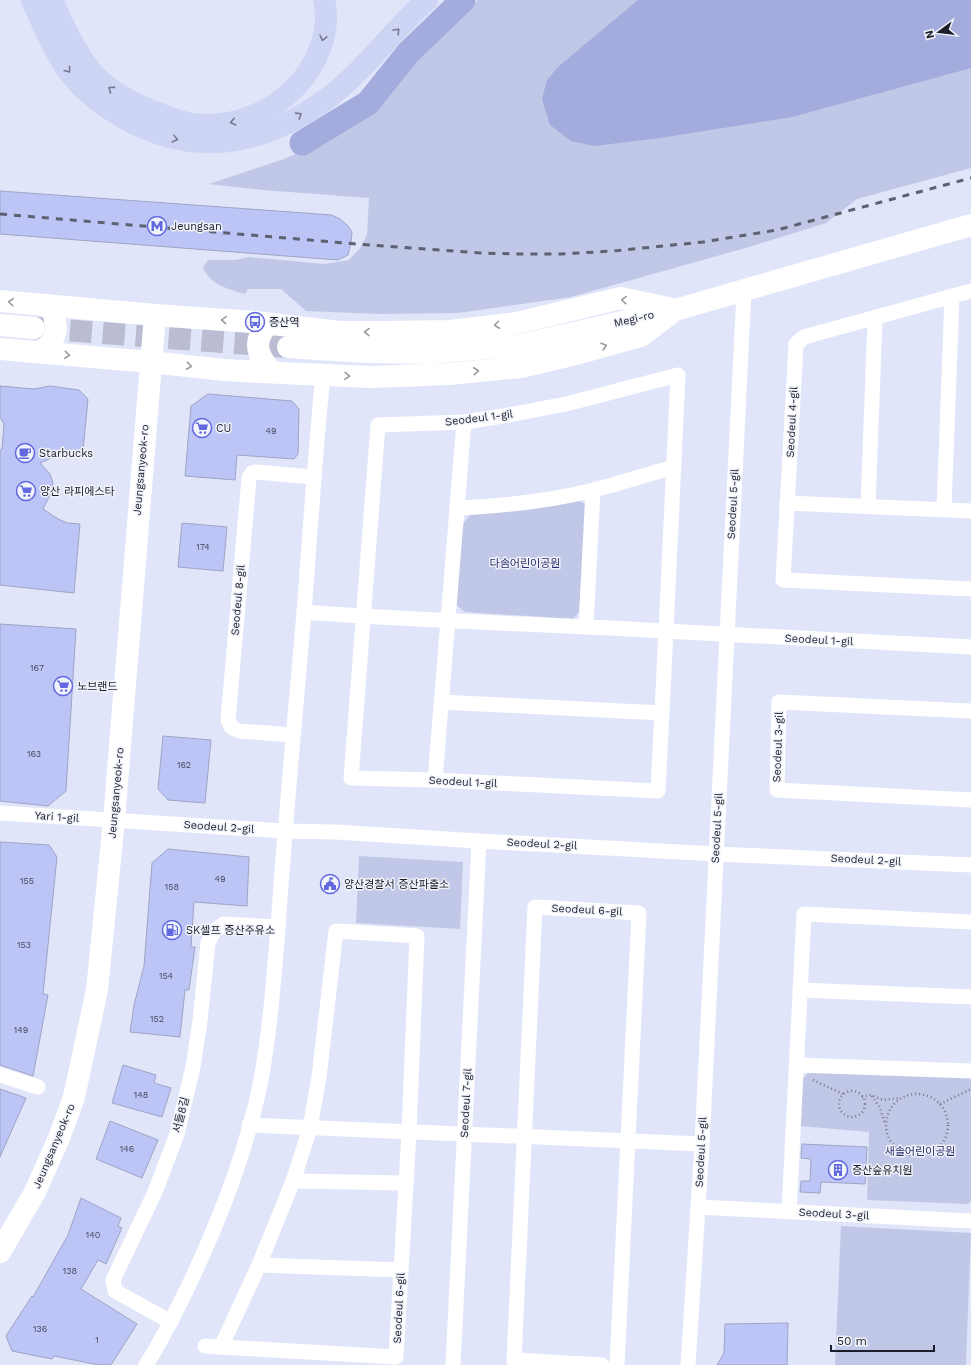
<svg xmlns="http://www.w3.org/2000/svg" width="971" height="1365" font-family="'Work Sans','Noto Sans KR',sans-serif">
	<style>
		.green { fill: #c1c7e6 }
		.forest { fill: #a3acdc }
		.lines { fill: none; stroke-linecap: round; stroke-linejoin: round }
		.river { stroke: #a3acdc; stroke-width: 25 }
		.building { fill: #bcc5f6; stroke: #9ea4c4 }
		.secondary-tunnel { stroke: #babdd1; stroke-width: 22; stroke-dasharray: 22 11; stroke-linecap: butt }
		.path { stroke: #777a8b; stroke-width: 2.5; stroke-dasharray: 1 3; stroke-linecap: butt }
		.street { stroke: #fff; stroke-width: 15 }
		.secondary { stroke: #fff; stroke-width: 22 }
		.highway { stroke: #ced4f4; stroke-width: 22 }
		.rail { stroke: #5e6170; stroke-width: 3; stroke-dasharray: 7 7; stroke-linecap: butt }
		.oneway { stroke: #757990 }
		.oneway2 { stroke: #999aa0 }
		.labels { text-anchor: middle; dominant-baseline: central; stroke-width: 3; stroke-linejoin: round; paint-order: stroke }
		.number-label { font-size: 9px; fill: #44485e }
		.poi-label { font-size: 11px; fill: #1c1e2b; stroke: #f1f3fa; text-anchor: start }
		.street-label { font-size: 11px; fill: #1c1e2b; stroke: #f1f3fa }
		.park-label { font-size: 11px; fill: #2d306b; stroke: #f1f3fa }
	</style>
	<rect width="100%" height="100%" fill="#e1e5fa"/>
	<!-- green -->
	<g class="green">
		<path d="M478 0H971V168L857 199 826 223 749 247 571 297 458 313 379 314 306 311 281 289H248L245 294C229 289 209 285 203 267L208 260H235L249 257 325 264 349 260 360 248 367 235 369 198 263 190 209 184 284 159 318 144 378 104 400 75 425 47Z"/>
		<path d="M577 499 586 505 579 612 573 619 465 612 456 605 462 525 470 515 511 511Z"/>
		<path d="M359 856 463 862 460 929 356 923Z"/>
		<path d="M811 1070 971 1077V1201L968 1204 867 1200 869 1132 800 1126 802 1079Z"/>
		<path d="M841 1226 971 1233 966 1365H835Z"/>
	</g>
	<!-- forest -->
	<path class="forest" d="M638 0H971V68L792 117 660 138 594 146 571 141 550 125 542 99 547 80 558 67Z"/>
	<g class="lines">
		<!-- river -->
		<path class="river" d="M302 143 368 103 408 53 463 0"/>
	</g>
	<!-- building -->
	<g class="building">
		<path d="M0 191 332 215 340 219 348 226 352 232 351 243 348 255 338 260 0 234Z"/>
		<path d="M0 386 34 389 50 386 79 390 88 399 83 451 65 452 40 463 50 474 53 483 51 493 43 509 58 519 67 523 80 524 74 593 0 585V450L2 449 4 424 0 417Z"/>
		<path d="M208 394 292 401 299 409 298 454 294 459 237 455 235 480 185 476 191 406Z"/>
		<path d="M182 523 227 527 223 571 178 567Z"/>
		<path d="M0 624 76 629 66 791 48 806 0 801Z"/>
		<path d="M163 736 211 740 205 803 168 800 158 789Z"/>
		<path d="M0 842 49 845 57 857 43 994 48 995 33 1076 0 1065Z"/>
		<path d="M168 849 249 857 247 906 194 902 191 947H195L189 990H185L180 1037 130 1032 134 1005 144 966 152 863Z"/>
		<path d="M123 1065 156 1075 154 1083 171 1088 162 1117 112 1103Z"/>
		<path d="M0 1089 26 1098 0 1157Z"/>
		<path d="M110 1121 158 1140 142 1178 96 1159Z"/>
		<path d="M802 1144 867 1147 865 1184 821 1182 820 1193 800 1192 801 1181H810L811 1159 801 1158Z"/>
		<path d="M81 1198 121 1218 118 1226 122 1228 106 1264 98 1260 81 1289 137 1324 111 1365H99L54 1356 52 1359 12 1351 6 1336 32 1296 33 1297 68 1235Z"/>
		<path d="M788 1323 787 1365H717L724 1353 725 1324Z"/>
	</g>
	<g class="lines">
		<!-- secondary-tunnel -->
		<path class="secondary-tunnel" d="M37 328 288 347"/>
		<!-- path -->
		<g class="path">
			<path d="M813 1080 843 1094"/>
			<circle cx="852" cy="1104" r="13"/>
			<circle cx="917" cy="1125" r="31"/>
			<path d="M872 1096 880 1108 885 1124"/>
			<path d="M862 1097 871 1095 883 1100 899 1098"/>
			<path d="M940 1104 971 1089"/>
		</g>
		<!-- street -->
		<g class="street">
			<path d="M971 291 804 337 796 344 783 580 971 589"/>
			<path d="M678 375 666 631 658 791 435 780 351 778 378 425 464 422 503 416 566 404Z"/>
			<path d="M787 503 971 511"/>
			<path d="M868 506 875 319"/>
			<path d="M458 508C504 506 550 501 594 490 621 483 648 474 674 467"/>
			<path d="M944 509 952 297"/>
			<path d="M304 612C405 620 507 623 609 628 730 634 850 641 971 647"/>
			<path d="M586 627 593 490"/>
			<path d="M442 702 662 713"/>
			<path d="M971 711 779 702 777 790 971 800"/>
			<path d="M293 735 239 731 231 727 228 720 249 478 252 473 256 472 313 477"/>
			<path d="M435 780 464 422"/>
			<path d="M0 813 284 831 336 832 479 841 716 854 971 865"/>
			<path d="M800 990 971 997"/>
			<path d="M796 1065 971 1071"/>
			<path d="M0 1075 38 1087"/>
			<path d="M249 1125 702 1144"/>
			<path d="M293 1181 406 1183"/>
			<path d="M698 1207 971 1221"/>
			<path d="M789 1212 804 914 971 922"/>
			<path d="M259 1265 401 1270"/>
			<path d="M171 1322 115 1291 113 1280 155 1192 177 1134 193 1067 200 1021 208 943 214 931 224 924 278 927C285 822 295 718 304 613 310 534 315 454 323 375"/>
			<path d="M205 1346 221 1347 396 1357 409 1132 417 936 336 931 319 1077 310 1128 293 1181 259 1265 221 1347"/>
			<path d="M146 1365C161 1342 173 1317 185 1293 218 1225 246 1155 261 1080 270 1030 274 978 278 927"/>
			<path d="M453 1365 479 841"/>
			<path d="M602 1365 514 1360 535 907 639 913 617 1365"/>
			<path d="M688 1365 702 1144 744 291"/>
		</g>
		<!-- secondary -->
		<g class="secondary">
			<path d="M0 301 155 315 255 322 339 332H385L449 331 517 323 621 298 668 308"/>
			<path d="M269 324C267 327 262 330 261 334 253 349 263 361 271 372"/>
			<path d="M0 325 34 328"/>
			<path d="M288 347 366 352 430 353 521 345 675 310 971 225"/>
			<path d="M0 349 150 362 225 370 281 373 371 377 449 374 521 367 580 353 641 336 670 314"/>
			<path d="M41 352 52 342 56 330 54 313 46 305"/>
			<path d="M0 1252 35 1192 59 1138 74 1097 97 990 114 820 155 315"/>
		</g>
		<!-- highway -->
		<g class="highway">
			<path d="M32 0C42 23 52 46 66 68 80 88 101 105 122 117 195 159 262 146 328 98 365 70 392 31 427 0"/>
			<path d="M52 0C64 26 80 64 102 82 118 96 136 105 155 112 167 117 180 122 192 124 237 130 282 109 308 72 322 50 330 26 324 0"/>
		</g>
		<!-- rail -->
		<path class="rail" d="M0 214 357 244 480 253 519 254H561L613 251 703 242 777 230 971 178"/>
	</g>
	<!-- one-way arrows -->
	<defs><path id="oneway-chevron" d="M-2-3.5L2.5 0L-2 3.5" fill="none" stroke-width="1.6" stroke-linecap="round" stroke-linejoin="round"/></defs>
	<g class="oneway">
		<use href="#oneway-chevron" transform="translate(397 31) rotate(-47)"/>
		<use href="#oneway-chevron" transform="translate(323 38) rotate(103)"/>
		<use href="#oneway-chevron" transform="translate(68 70) rotate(53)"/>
		<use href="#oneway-chevron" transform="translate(111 89) rotate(-143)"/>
		<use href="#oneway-chevron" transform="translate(299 115) rotate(-32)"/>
		<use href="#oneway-chevron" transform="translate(233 122) rotate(168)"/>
		<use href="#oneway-chevron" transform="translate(175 139) rotate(14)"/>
	</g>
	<g class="oneway2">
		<use href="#oneway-chevron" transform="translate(624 300) rotate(-175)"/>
		<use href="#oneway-chevron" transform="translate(11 302) rotate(-175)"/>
		<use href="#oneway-chevron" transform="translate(224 320) rotate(-176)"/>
		<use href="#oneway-chevron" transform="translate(497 325) rotate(173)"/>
		<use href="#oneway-chevron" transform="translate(367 332) rotate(-179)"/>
		<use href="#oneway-chevron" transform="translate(604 346) rotate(-16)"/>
		<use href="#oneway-chevron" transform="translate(67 355) rotate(5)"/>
		<use href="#oneway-chevron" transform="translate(189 366) rotate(6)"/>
		<use href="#oneway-chevron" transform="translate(476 371) rotate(-6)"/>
		<use href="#oneway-chevron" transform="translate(347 376) rotate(3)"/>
	</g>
	<!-- icons -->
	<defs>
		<g id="metro-ring" transform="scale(1)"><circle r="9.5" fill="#f1f3fa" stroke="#6168e0" stroke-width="1.5"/><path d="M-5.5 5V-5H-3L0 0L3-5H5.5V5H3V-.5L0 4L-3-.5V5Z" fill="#6168e0"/></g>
		<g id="bus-ring" transform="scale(1)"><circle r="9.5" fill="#f1f3fa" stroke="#6168e0" stroke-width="1.5"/><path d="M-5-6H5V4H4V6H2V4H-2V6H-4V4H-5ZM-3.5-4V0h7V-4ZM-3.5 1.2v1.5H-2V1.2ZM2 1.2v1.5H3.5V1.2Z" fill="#6168e0"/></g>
		<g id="supermarket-ring" transform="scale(1)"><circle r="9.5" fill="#f1f3fa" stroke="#6168e0" stroke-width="1.5"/><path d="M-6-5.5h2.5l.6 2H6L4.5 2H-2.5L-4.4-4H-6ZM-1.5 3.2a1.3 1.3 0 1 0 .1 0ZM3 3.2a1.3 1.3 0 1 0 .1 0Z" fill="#6168e0"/></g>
		<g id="cafe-ring" transform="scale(1)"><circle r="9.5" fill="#f1f3fa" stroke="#6168e0" stroke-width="1.5"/><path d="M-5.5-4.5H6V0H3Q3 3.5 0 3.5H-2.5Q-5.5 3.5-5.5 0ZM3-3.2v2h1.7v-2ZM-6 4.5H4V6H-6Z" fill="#6168e0"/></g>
		<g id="civic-ring" transform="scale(1)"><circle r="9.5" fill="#f1f3fa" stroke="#6168e0" stroke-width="1.5"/><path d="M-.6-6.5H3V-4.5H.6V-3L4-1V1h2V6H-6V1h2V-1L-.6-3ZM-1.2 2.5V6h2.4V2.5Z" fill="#6168e0"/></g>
		<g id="fuel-ring" transform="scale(1)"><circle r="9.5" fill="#f1f3fa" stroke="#6168e0" stroke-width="1.5"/><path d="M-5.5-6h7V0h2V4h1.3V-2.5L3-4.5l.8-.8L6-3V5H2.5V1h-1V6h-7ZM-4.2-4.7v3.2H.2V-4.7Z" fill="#6168e0"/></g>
		<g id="building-ring" transform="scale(1)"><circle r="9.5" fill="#f1f3fa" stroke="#6168e0" stroke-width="1.5"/><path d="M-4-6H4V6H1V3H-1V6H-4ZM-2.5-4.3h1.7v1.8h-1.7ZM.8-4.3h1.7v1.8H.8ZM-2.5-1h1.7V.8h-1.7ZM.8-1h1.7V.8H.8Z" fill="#6168e0"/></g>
	</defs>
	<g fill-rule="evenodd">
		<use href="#metro-ring" x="157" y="226"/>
		<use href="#bus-ring" x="255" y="322"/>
		<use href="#supermarket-ring" x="202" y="428"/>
		<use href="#cafe-ring" x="25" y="453"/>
		<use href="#supermarket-ring" x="26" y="491"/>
		<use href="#supermarket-ring" x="63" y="686"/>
		<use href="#civic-ring" x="330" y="884"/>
		<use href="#fuel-ring" x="172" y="930"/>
		<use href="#building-ring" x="838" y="1170"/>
	</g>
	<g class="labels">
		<!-- number labels -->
		<g class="number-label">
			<text x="271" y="431">49</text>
			<text x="203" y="547">174</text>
			<text x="37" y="668">167</text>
			<text x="34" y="754">163</text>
			<text x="184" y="765">162</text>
			<text x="220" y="879">49</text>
			<text x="27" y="881">155</text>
			<text x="172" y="887">158</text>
			<text x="24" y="945">153</text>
			<text x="166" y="976">154</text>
			<text x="157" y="1019">152</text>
			<text x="21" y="1030">149</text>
			<text x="141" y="1095">148</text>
			<text x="127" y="1149">146</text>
			<text x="93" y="1235">140</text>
			<text x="70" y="1271">138</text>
			<text x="40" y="1329">136</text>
			<text x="97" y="1340">1</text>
		</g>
		<!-- poi labels -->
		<g class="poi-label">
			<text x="171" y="226">Jeungsan</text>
			<text x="269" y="322">증산역</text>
			<text x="216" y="428">CU</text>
			<text x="39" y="453">Starbucks</text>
			<text x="40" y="491">양산 라피에스타</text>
			<text x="77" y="686">노브랜드</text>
			<text x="344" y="884">양산경찰서 증산파출소</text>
			<text x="186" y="930">SK셀프 증산주유소</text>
			<text x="852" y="1170">증산숲유치원</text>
		</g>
		<!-- street labels -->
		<g class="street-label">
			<text transform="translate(634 319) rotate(-13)">Megi-ro</text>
			<text transform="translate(479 418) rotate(-7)">Seodeul 1-gil</text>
			<text transform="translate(792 422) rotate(-87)">Seodeul 4-gil</text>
			<text transform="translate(141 470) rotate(-85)">Jeungsanyeok-ro</text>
			<text transform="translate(733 504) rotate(-87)">Seodeul 5-gil</text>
			<text transform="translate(238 600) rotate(-85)">Seodeul 8-gil</text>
			<text transform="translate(819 640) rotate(3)">Seodeul 1-gil</text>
			<text transform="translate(778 747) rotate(-88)">Seodeul 3-gil</text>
			<text transform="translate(463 782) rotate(3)">Seodeul 1-gil</text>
			<text transform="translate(116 793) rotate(-85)">Jeungsanyeok-ro</text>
			<text transform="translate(57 817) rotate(4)">Yari 1-gil</text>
			<text transform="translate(219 827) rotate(4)">Seodeul 2-gil</text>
			<text transform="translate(717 828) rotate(-87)">Seodeul 5-gil</text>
			<text transform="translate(542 844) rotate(3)">Seodeul 2-gil</text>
			<text transform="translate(866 860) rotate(3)">Seodeul 2-gil</text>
			<text transform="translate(587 910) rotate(3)">Seodeul 6-gil</text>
			<text transform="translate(466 1103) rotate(-87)">Seodeul 7-gil</text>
			<text transform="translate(181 1115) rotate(-76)">서들8길</text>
			<text transform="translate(54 1146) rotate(-67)">Jeungsanyeok-ro</text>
			<text transform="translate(701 1152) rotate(-87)">Seodeul 5-gil</text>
			<text transform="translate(834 1214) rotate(3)">Seodeul 3-gil</text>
			<text transform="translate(399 1308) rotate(-87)">Seodeul 6-gil</text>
		</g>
		<!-- park labels -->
		<g class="park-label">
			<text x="525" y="563">다솜어린이공원</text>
			<text x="920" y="1151">새솔어린이공원</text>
		</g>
	</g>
	<!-- north arrow -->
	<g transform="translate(939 32) rotate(255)" stroke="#f1f3fa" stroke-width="3" paint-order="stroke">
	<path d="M0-3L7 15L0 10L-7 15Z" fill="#1c1e2b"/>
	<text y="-6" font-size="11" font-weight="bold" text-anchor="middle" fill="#1c1e2b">N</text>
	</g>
	<!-- scale -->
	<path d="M831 1345v6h103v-6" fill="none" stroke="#1c1e2b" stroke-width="2"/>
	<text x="837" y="1345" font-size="12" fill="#1c1e2b" stroke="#f1f3fa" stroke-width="3" paint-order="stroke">50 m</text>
</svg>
